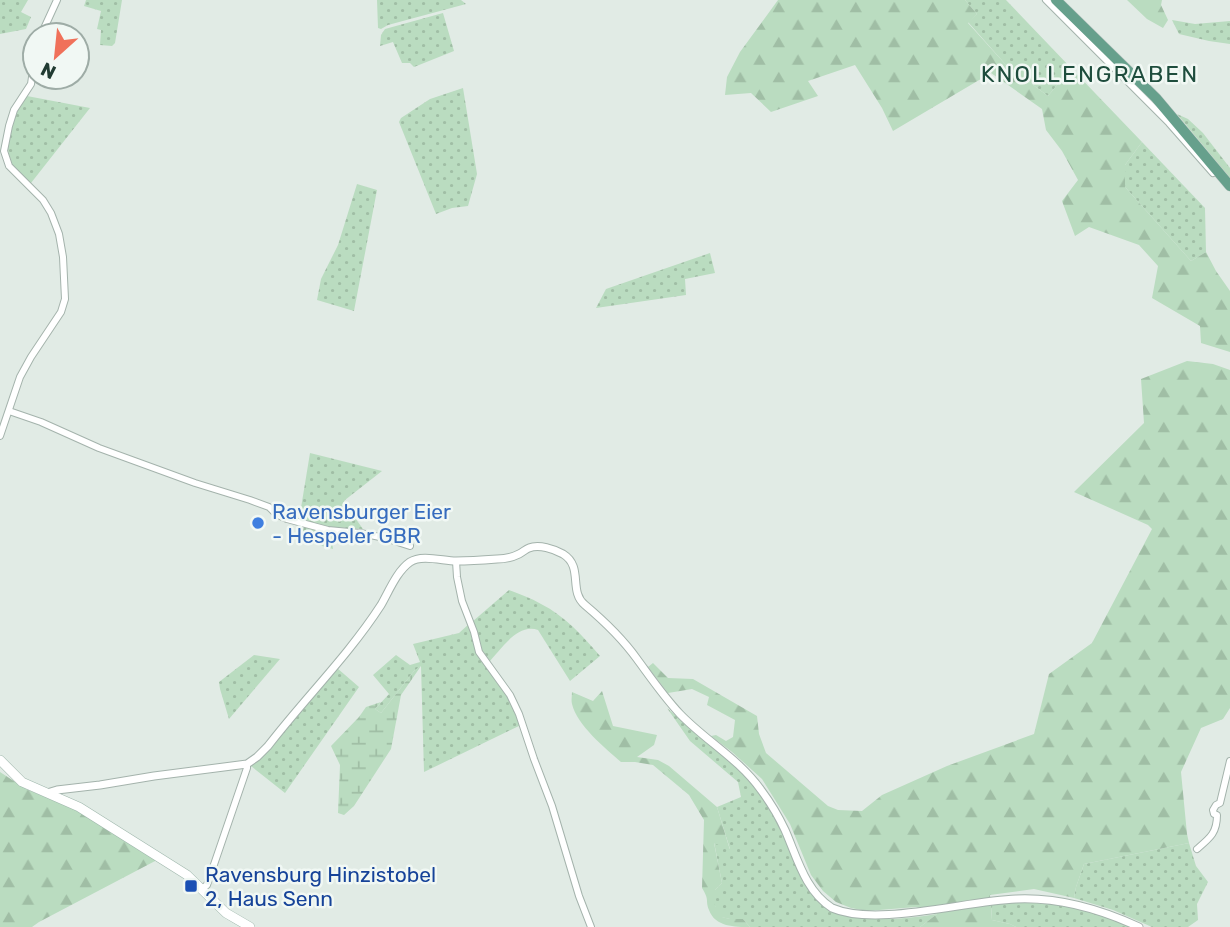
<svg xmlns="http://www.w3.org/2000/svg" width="1230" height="927" font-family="Rubik,sans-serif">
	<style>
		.grass { fill: url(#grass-dots) }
		.forest { fill: url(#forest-firs) }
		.wetland { fill: url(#wetland-marsh) }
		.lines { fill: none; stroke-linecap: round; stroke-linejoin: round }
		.minor-casing { stroke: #a4b3ac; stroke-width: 8 }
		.tertiary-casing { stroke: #a4b3ac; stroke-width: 9 }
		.secondary-casing { stroke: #9fb7ac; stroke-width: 10 }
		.primary-casing { stroke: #c1c8c6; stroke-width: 11 }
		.minor { stroke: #fff; stroke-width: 6 }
		.tertiary { stroke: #fff; stroke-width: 7 }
		.secondary { stroke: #fff; stroke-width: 9 }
		.primary { stroke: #66a08c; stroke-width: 10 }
		.shop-dot { fill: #3f7fe0; stroke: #f1f8f4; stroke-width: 2.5 }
		.transit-dot { fill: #1a4fb4; stroke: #f1f8f4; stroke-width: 2.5 }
		.labels { text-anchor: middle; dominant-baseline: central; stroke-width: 5; stroke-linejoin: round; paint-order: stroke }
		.shop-label { font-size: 21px; fill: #366cbe; stroke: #f1f8f4; text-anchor: start }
		.transit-label { font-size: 21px; fill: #164399; stroke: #f1f8f4; text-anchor: start }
		.neighbourhood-label { font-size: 23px; letter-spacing: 2px; fill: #1e4d3d; stroke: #f1f8f4 }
	</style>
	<defs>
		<pattern id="grass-dots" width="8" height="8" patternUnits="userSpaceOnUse" patternTransform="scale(1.75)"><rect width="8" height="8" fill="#badcc0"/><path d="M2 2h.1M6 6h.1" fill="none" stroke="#a0bea5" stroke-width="1.8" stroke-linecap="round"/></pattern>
		<pattern id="forest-firs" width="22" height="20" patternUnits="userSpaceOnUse" patternTransform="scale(1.75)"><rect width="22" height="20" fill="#badcc0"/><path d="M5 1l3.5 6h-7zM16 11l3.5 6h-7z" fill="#a0bea5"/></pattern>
		<pattern id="wetland-marsh" width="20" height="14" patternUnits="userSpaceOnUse" patternTransform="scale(1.75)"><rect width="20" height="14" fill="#badcc0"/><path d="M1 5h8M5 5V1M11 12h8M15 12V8" fill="none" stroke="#a0bea5"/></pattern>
	</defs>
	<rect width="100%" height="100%" fill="#e1ebe5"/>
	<!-- grass -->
	<g class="grass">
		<path d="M0 0H28L21 12 31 17 26 29 0 34Z"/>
		<path d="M86 0H122L115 43 112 46 100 45 101 30 97 29 101 11 84 6Z"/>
		<path d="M377 0H461L466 4 388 25 381 29 378 28Z"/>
		<path d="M965 0H1006L1071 68 1048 96 1006 65 968 22 977 14Z"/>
		<path d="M443 13 454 51 414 67 410 63H402L393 42 380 46 381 35 385 29Z"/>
		<path d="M1172 20 1195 24 1230 21V44L1209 41 1179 34Z"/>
		<path d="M463 88 477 174 468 206 452 208 436 214 399 122 401 118 430 99Z"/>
		<path d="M27 96 90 108 31 183C26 178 18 173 14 168 0 146 13 115 27 96Z"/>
		<path d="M1177 114 1188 119 1203 133 1230 168V178Z"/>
		<path d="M1142 142 1205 208 1206 252 1191 261 1125 187V165Z"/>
		<path d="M357 184 377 190 354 311 317 300 321 279 338 245Z"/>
		<path d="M710 253 715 273 685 279 686 295 596 308 606 289Z"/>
		<path d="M310 453 382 471 345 500 342 505 349 515H353L363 529 331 527 299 520Z"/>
		<path d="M304 527 331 533 333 549 300 540Z"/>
		<path d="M509 590C519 594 531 598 541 604 565 616 583 636 600 656L570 681 538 630C517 623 501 650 488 663L480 652 472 622Z"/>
		<path d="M469 624 476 652 508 696 521 725 424 772 421 666 414 671 381 713 375 709 389 694 373 675 396 655 410 665 420 662 413 644 459 633Z"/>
		<path d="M254 655 280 659 229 719 220 689 219 682Z"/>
		<path d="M337 668 359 687 285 793 251 766 258 760Z"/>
		<path d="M667 708C702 738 742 765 768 804 782 827 790 852 801 877 826 927 887 922 937 914L920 927H750L743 919H730L721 917 715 906V890L722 883 714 842 730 849 717 807 741 797 738 782 690 741Z"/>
		<path d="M1189 843 1196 866 1208 882 1197 904 1198 920 1188 927H1152L1113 910 1074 898 1076 887 1084 864Z"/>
		<path d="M1026 901 1065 904 1097 913 1131 927H1016L1010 924 992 920 991 905Z"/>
	</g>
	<!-- forest -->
	<g class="forest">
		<path d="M778 0H965L977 14 968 23 1006 65 1048 96 1071 68 1142 142 1125 165V187L1191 261 1206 252 1216 271 1230 291V352L1201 343 1200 326 1152 298 1158 266 1139 245 1089 227 1075 236 1062 201 1078 180 1062 151 1046 130 1042 109 991 73 893 131 882 108 855 65 808 81 818 96 771 112 751 93 725 95 727 77 740 52Z"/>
		<path d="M1127 0H1162L1161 5 1168 20 1163 28 1147 19Z"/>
		<path d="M1187 361 1213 364 1230 370V708L1223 719 1201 728 1181 772 1187 834 1189 843 1084 864 1076 887 1074 898 1034 889 990 895 992 920 1010 924 1016 927H920L937 914 916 907 867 911 851 908 836 902 823 891 811 875 790 824 762 779 732 752 711 736 716 735 726 741 733 737 735 720 707 705 709 697 692 689 668 693 648 667 653 663 668 678 693 679 757 716 759 734 766 753 828 806 838 810 862 811 882 795 947 766 1034 734 1049 674 1092 643 1152 529 1148 525 1074 492 1144 423 1141 379Z"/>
		<path d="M602 691 613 726 657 735 654 745 637 757 658 760 669 766 717 807 730 850 714 843 722 883 715 890V906L723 912 722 917 730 919H743L750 927C735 927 715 927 709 910 705 900 710 901 702 888L704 820 689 795 653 765 635 762H621C605 748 577 725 572 704 571 700 572 696 572 692L593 701Z"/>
		<path d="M0 772 26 789 81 812 157 860 39 922 32 927H0Z"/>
	</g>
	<!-- wetland -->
	<path class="wetland" d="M421 666 401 695 391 749 354 806 344 815 338 813 340 765 331 746 359 717 366 707 381 702 375 709 381 713 414 671Z"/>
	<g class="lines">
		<!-- minor casing -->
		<g class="minor-casing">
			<g id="minor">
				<path d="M1046 0 1169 123 1213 173"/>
				<path d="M41 35 57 0"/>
				<path d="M9 411 41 422 99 448 195 483 250 500 269 507 276 514 287 519 328 530 360 533 385 538 410 546"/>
				<path d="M0 436 20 377 31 357 61 312 65 299 63 257 59 234 51 213 43 200 9 166 4 151 9 126 14 110 31 84 35 56"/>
				<path d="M456 561 457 577 462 601 474 632 479 652 510 695 519 714 534 759 552 806 579 896 591 927"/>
				<path d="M1197 849C1210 838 1217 833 1217 815L1214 814 1213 810 1216 805 1220 803 1230 761"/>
				<path d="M203 888 207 885 247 768V764"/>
			</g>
		</g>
		<!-- tertiary casing -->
		<g class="tertiary-casing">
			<path id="tertiary" d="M47 793 57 790 100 785 154 776 247 764 257 757 268 746C305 698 348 656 381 605 389 591 397 571 410 562 422 554 443 561 456 561 470 561 484 560 497 559 505 559 513 557 519 554 523 552 526 549 529 548 539 544 554 549 563 554 584 567 568 591 585 605 604 621 622 638 637 659 651 678 664 697 680 714 706 741 739 759 761 790 770 802 778 815 785 830 797 857 805 891 832 908 876 927 965 901 1016 899 1060 897 1100 909 1139 927"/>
		</g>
		<!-- secondary casing -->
		<g class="secondary-casing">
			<path id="secondary" d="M0 760 22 782 79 807 187 875 226 913 250 927"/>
		</g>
		<!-- primary casing -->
		<g class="primary-casing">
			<path id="primary" d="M1056 0 1156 98 1230 186"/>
		</g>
		<!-- minor -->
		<use href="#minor" class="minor"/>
		<!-- tertiary -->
		<use href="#tertiary" class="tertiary"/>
		<!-- secondary -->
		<use href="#secondary" class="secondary"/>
		<!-- primary -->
		<use href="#primary" class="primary"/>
	</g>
	<!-- markers -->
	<circle class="shop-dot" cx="258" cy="523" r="7"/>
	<rect class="transit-dot" x="184" y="879" width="14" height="14" rx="3.5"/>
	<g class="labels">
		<!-- shop labels -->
		<g class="shop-label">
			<text x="272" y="511">Ravensburger Eier<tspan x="272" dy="24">- Hespeler GBR</tspan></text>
		</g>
		<!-- transit labels -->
		<g class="transit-label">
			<text x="205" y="874">Ravensburg Hinzistobel<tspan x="205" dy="24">2, Haus Senn</tspan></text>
		</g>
		<!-- neighbourhood labels -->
		<g class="neighbourhood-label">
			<text x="1090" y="74">KNOLLENGRABEN</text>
		</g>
	</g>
	<!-- north arrow -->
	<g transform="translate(56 56) rotate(207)"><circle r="33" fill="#f1f8f4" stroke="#9eaca6" stroke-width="2"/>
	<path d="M0-5L12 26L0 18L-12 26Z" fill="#f0715a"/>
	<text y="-10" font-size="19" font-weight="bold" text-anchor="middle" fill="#213b32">N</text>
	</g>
</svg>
